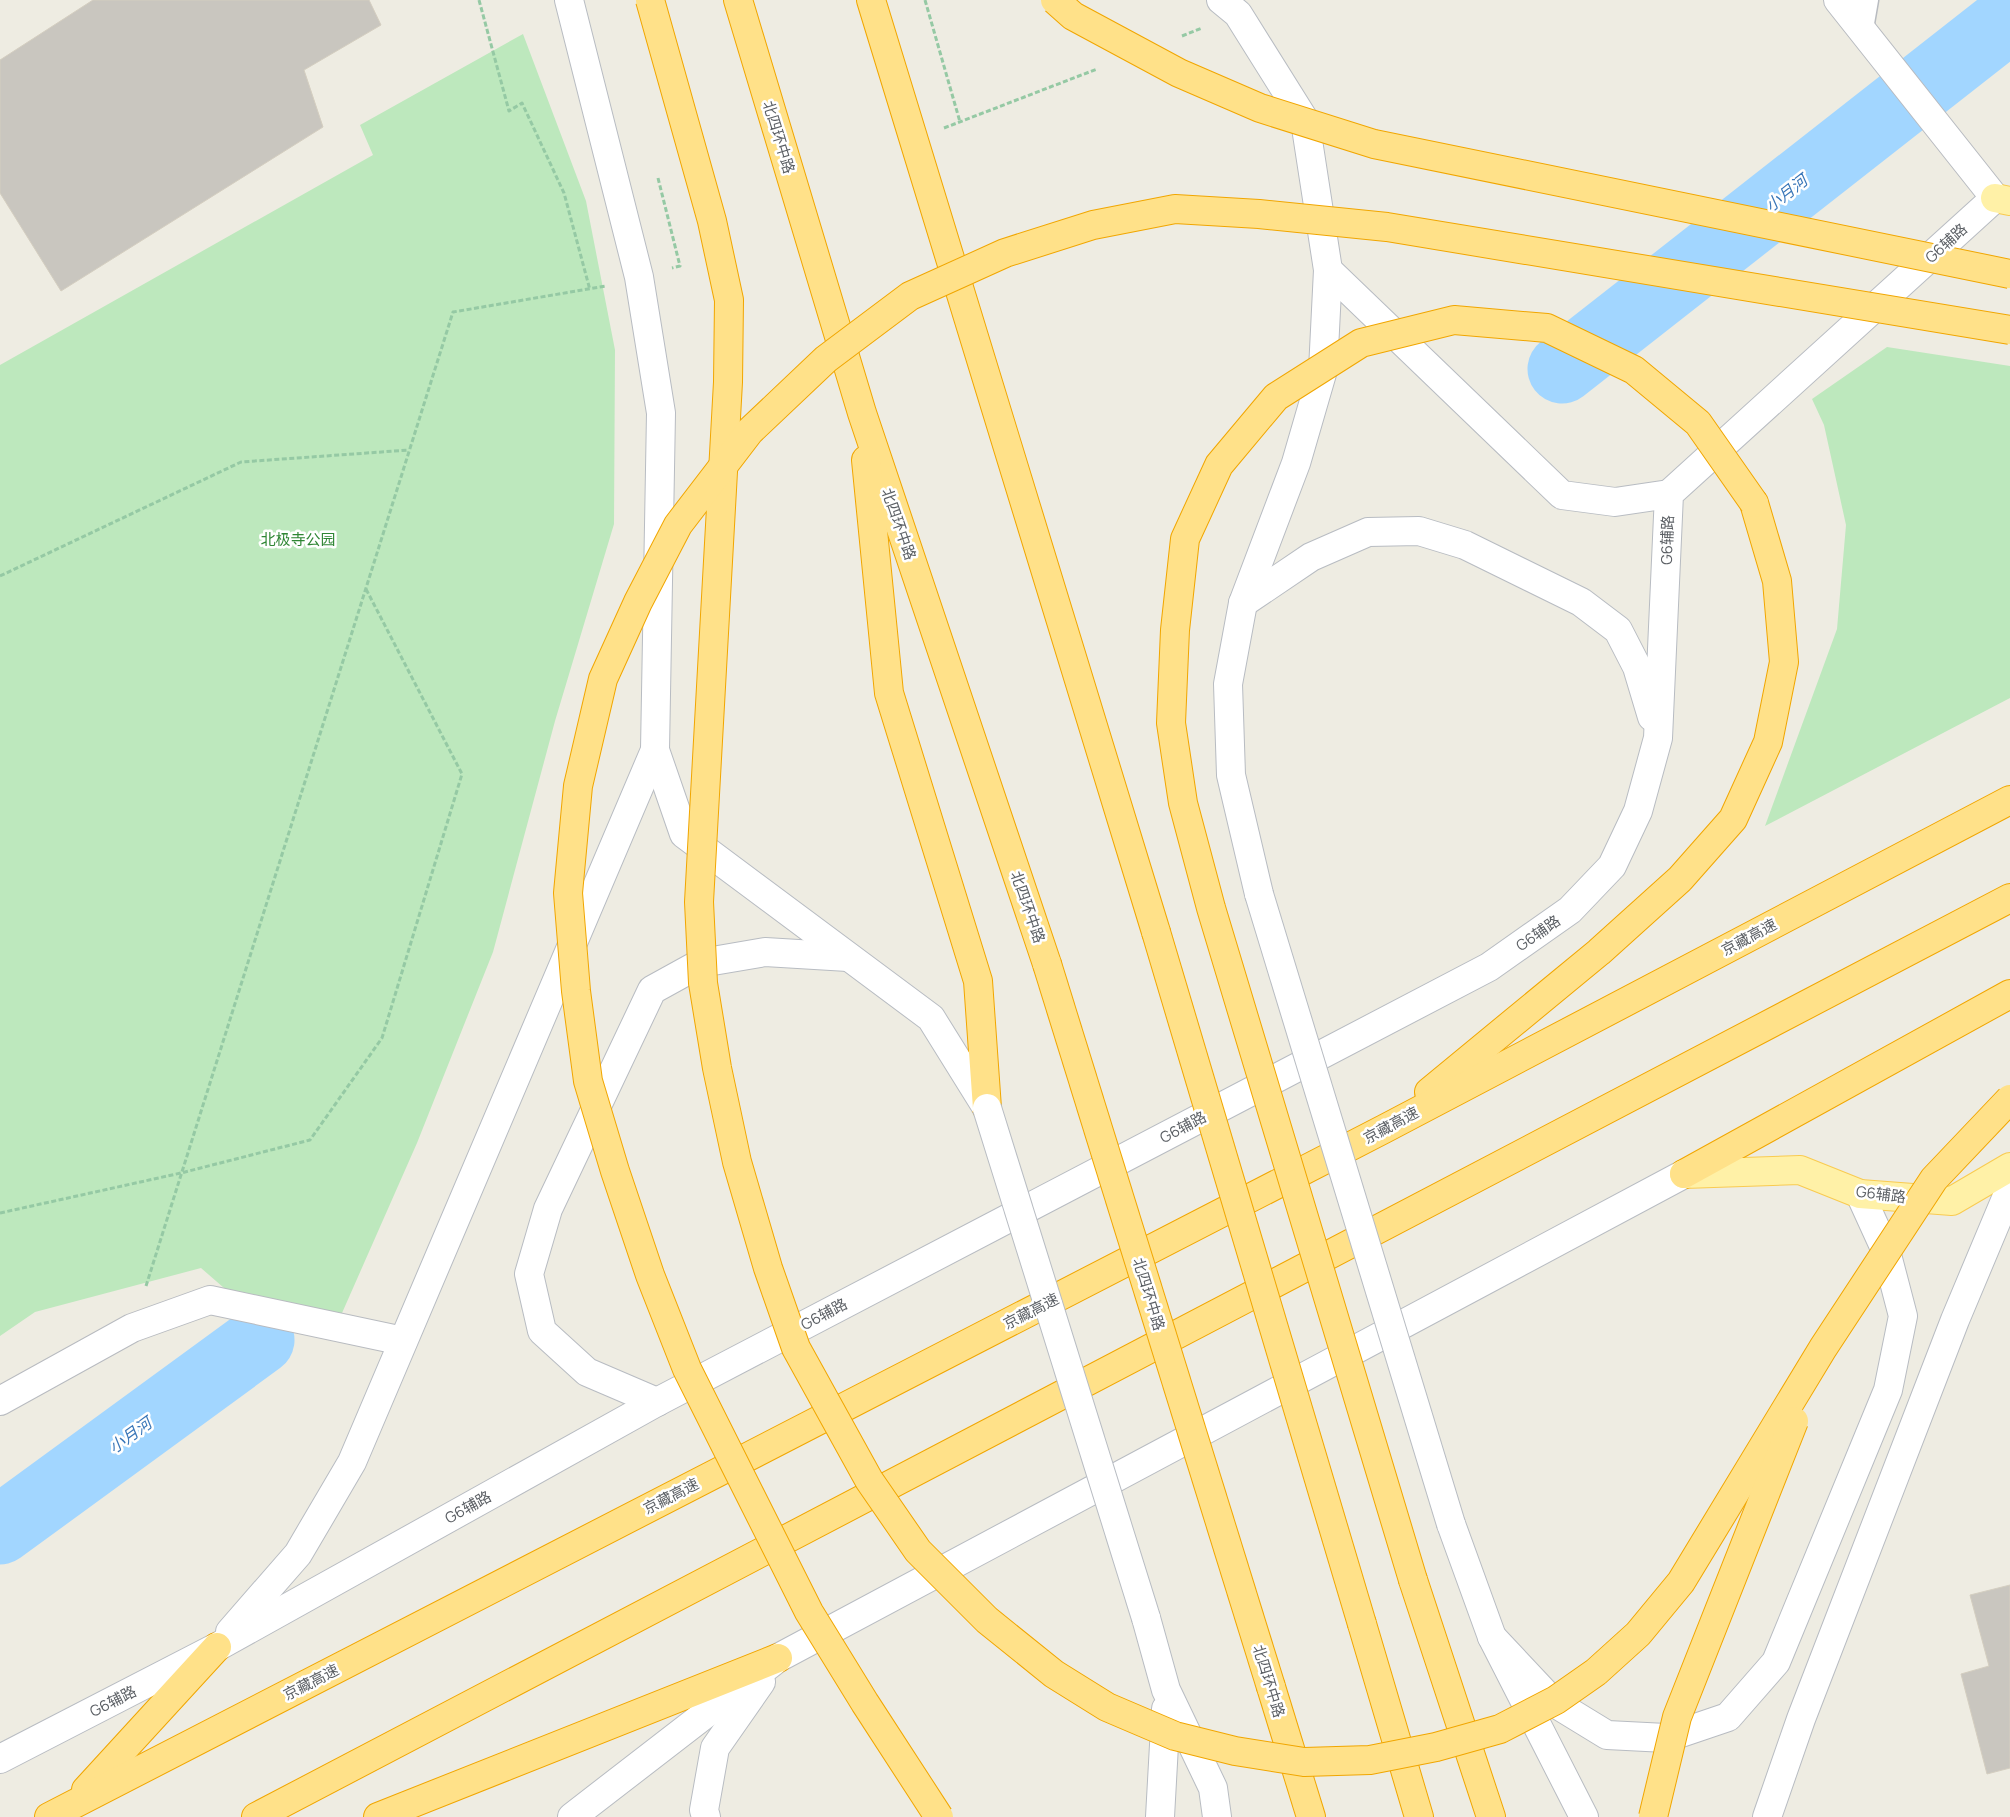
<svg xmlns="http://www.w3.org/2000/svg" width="2010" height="1817" font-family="Manrope,'Noto Sans SC',sans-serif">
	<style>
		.green { fill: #bde8bd }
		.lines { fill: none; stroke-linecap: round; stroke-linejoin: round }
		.river { stroke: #a2d6ff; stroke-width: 69 }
		.building { fill: #c9c6bf; stroke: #d4cec0 }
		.lane-casing { stroke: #b8bbc0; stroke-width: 25 }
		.street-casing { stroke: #b8bbc0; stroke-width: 30 }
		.secondary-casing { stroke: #b8bcc2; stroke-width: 30 }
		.primary-casing { stroke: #f9cb50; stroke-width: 30 }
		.highway-casing { stroke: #f1a600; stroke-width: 30 }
		.path { stroke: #95c9a4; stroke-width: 3; stroke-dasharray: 5 2.5; stroke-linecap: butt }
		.lane { stroke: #fff; stroke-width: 22 }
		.street { stroke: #fff; stroke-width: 28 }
		.secondary { stroke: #fff; stroke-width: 28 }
		.primary { stroke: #fff1a7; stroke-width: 28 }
		.highway { stroke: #ffe189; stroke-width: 28 }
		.secondary-bridge-casing { stroke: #b8bcc2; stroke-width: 30; stroke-linecap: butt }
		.highway-bridge-casing { stroke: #f1a600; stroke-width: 30; stroke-linecap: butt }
		.secondary-bridge { stroke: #fff; stroke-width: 28 }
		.highway-bridge { stroke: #ffe189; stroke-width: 28 }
		.labels { text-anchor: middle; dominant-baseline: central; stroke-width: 5; stroke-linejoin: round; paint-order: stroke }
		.street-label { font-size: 15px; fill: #5b5f64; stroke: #fff }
		.park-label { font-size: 15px; fill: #2f8634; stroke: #fff }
		.water-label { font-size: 16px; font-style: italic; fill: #3976b8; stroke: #fff }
	</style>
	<rect width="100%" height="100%" fill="#eeece2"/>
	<!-- green -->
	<g class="green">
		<path d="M523 34 586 201 615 350 614 524 555 721 493 952 417 1143 331 1338 254 1314 201 1268 35 1312 0 1336V365L373 155 360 125Z"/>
		<path d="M1887 347 2010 366V698L1765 826 1837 629 1846 525 1824 425 1812 399Z"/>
	</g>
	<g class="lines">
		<!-- river -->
		<g class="river">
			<path d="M1562 369 2010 18"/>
			<path d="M0 1530 260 1340"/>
		</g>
	</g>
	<!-- building -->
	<g class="building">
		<path d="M93 0H369L381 25 304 70 323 127 61 291 0 193V60Z"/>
		<path d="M2010 1585V1768L1987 1774 1961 1674 1989 1666 1970 1595Z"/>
	</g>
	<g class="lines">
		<!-- lane casing -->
		<g class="lane-casing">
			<path id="lane" d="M1862 29 1867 0"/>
		</g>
		<!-- street casing -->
		<g class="street-casing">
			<g id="street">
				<path d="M1838 0 1995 198"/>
				<path d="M0 1401 132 1328 210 1300 403 1341"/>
			</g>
		</g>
		<!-- secondary casing -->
		<g class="secondary-casing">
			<g id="secondary">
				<path d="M569 0 639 277 661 413 655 750 684 834 931 1018 987 1108"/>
				<path d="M1221 0 1238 14 1305 121 1328 270 1323 370 1296 463 1243 603 1228 684 1231 775 1259 894"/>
				<path d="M1328 270 1562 495 1615 502 1669 494"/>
				<path d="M1243 603 1311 557 1368 532 1419 531 1465 545 1581 602 1618 630 1637 667 1652 717"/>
				<path d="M657 1402 587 1372 542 1331 529 1274 548 1209 652 990 701 963 765 952 848 957"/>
				<path d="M1451 1524 1492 1637 1584 1817"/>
				<path d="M1146 1618 1166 1690 1213 1788 1217 1817"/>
				<path d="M230 1632 298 1554 352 1462 655 750"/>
				<path d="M1492 1637 1553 1702 1607 1735 1666 1738 1728 1717 1776 1662 1888 1390 1903 1316 1886 1251 1860 1194"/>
				<path d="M0 1759 217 1647 657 1402 1489 967 1570 910 1612 866 1638 811 1658 738 1669 494 1995 198"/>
				<path d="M572 1817 778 1658 1684 1174"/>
				<path d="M706 1817 704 1810 715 1748 761 1682"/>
				<path d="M1160 1817 1166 1709"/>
				<path d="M1767 1817 1801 1719 1955 1320 2010 1189"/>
			</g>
		</g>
		<!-- primary casing -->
		<g class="primary-casing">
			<g id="primary">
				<path d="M1995 198 2010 201"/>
				<path d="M1684 1174 1800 1170 1860 1194 1952 1201 2010 1167"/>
			</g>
		</g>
		<!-- highway casing -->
		<g class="highway-casing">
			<g id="highway">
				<path d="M738 0 862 413 1047 964"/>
				<path d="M871 0 1156 932"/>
				<path d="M866 460 889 693 978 981 987 1108"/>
				<path d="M1429 1092 1599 952 1680 879 1733 819 1768 742 1784 662 1777 581 1754 503"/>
				<path d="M1684 1174 2010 994"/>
				<path d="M1413 1580 1491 1817"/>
				<path d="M1362 1624 1419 1817"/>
				<path d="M1271 1687 1311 1817"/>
				<path d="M86 1790 217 1647"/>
				<path d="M49 1817 1384 1129 2010 800"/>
				<path d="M256 1817 2010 898"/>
				<path d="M378 1817 778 1658"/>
			</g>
		</g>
		<!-- path -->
		<g class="path">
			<path d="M479 0 509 111 522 103 564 193 590 290"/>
			<path d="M925 0 960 122"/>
			<path d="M1182 36 1202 28"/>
			<path d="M944 128 1097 69"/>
			<path d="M658 178 680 266 672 268"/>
			<path d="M0 576 241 462 409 450"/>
			<path d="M0 1213 181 1173 310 1140 382 1038 462 774 366 589"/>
			<path d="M146 1286 453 312 606 286"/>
		</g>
		<!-- lane -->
		<use href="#lane" class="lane"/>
		<!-- street -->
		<use href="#street" class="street"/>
		<!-- secondary -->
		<use href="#secondary" class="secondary"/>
		<!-- primary -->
		<use href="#primary" class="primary"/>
		<!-- highway -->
		<use href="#highway" class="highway"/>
		<!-- secondary-bridge casing -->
		<g class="secondary-bridge-casing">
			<g id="secondary-bridge">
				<path d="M1259 894 1451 1524"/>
				<path d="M987 1108 1146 1618"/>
			</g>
		</g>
		<!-- highway-bridge casing -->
		<g class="highway-bridge-casing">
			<g id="highway-bridge">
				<path d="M650 0 712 221 729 300 728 382 699 902 703 983 717 1068 737 1162 768 1268 796 1348 869 1480 918 1551 987 1620 1054 1674 1107 1707 1175 1736 1235 1751 1304 1762 1370 1760 1436 1747 1500 1729 1556 1700 1596 1672 1638 1634 1681 1582 1823 1348 1934 1179 2010 1099"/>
				<path d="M1055 0 1073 16 1179 73 1260 108 1374 144 2010 274"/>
				<path d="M1156 932 1362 1624"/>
				<path d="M1047 964 1271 1687"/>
				<path d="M1413 1580 1211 908 1183 803 1171 723 1175 630 1185 539 1219 465 1276 397 1361 343 1454 320 1547 328 1634 370 1698 423 1754 503"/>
				<path d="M939 1817 865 1703 809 1612 687 1369 650 1275 615 1171 588 1081 576 991 568 893 578 786 603 679 638 602 678 525 750 431 826 359 910 296 1005 253 1093 225 1175 209 1259 214 1387 227 2010 330"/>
				<path d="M1653 1817 1677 1717 1794 1421"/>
			</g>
		</g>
		<!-- secondary-bridge -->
		<use href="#secondary-bridge" class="secondary-bridge"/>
		<!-- highway-bridge -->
		<use href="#highway-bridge" class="highway-bridge"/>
	</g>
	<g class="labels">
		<!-- street labels -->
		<g class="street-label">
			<text transform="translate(779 137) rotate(73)">北四环中路</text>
			<text transform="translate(1946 243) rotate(-42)">G6辅路</text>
			<text transform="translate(899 524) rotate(71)">北四环中路</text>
			<text transform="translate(1667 540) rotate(-88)">G6辅路</text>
			<text transform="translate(1028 907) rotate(71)">北四环中路</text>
			<text transform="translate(1538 933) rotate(-35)">G6辅路</text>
			<text transform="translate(1749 937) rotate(-28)">京藏高速</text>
			<text transform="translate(1391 1125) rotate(-28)">京藏高速</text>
			<text transform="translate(1183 1127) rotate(-28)">G6辅路</text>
			<text transform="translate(1881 1194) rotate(7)">G6辅路</text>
			<text transform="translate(1149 1294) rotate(73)">北四环中路</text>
			<text transform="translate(1031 1311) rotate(-27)">京藏高速</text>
			<text transform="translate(824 1314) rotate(-28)">G6辅路</text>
			<text transform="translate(671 1496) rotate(-27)">京藏高速</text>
			<text transform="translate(468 1507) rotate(-29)">G6辅路</text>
			<text transform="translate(1269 1681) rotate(73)">北四环中路</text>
			<text transform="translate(311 1682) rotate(-27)">京藏高速</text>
			<text transform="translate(113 1701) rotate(-27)">G6辅路</text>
		</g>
		<!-- park labels -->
		<g class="park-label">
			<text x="298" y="539">北极寺公园</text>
		</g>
		<!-- water labels -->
		<g class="water-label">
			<text transform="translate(1786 193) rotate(-38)">小月河</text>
			<text transform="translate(130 1435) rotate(-36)">小月河</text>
		</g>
	</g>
</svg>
